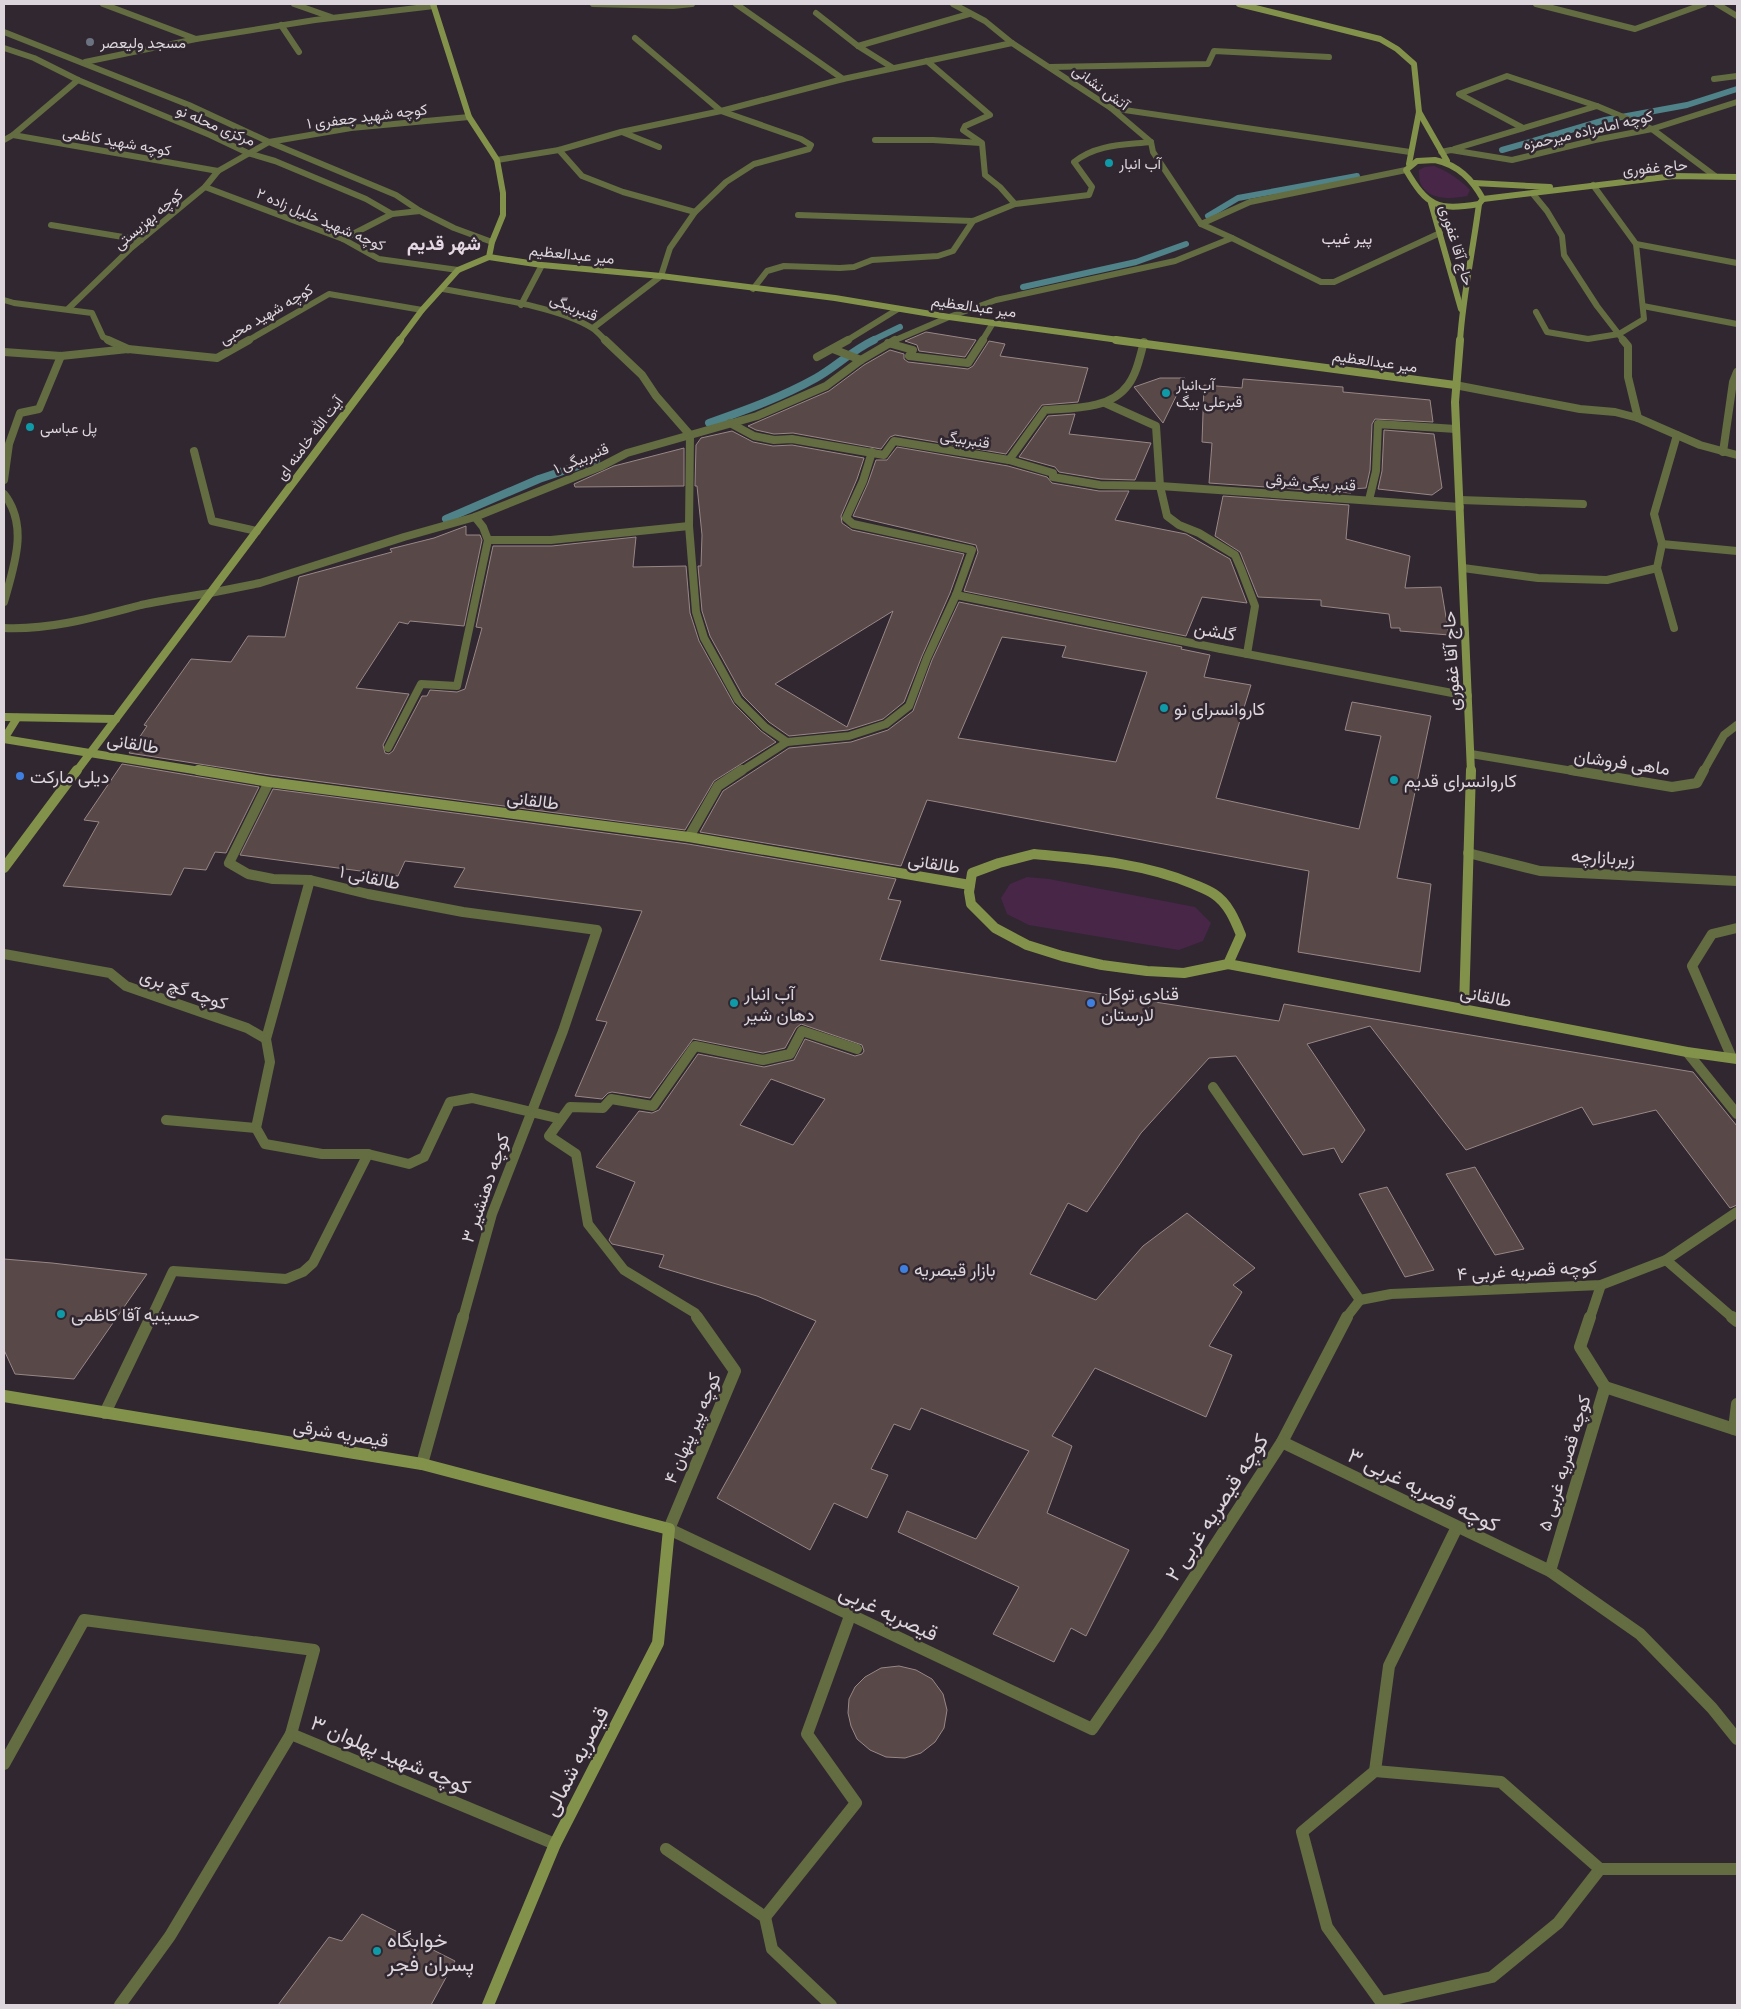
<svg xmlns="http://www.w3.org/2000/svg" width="1741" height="2009" font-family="'IBM Plex Serif',Vazirmatn,serif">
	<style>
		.green { fill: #482648 }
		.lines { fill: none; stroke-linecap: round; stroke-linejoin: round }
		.stream-far1 { stroke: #4f8289; stroke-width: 6 }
		.stream { stroke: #4f8289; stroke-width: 8 }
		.building { fill: #584847; stroke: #988785; fill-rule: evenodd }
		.service-far2 { stroke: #636d41; stroke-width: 6 }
		.service-far1 { stroke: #636d41; stroke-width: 8 }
		.service { stroke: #636d41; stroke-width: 10 }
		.minor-far3 { stroke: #636d41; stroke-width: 6 }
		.minor-far2 { stroke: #636d41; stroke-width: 8 }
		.minor-far1 { stroke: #636d41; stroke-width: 10 }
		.minor { stroke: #636d41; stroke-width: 12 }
		.tertiary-far1 { stroke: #636d41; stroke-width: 6 }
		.tertiary { stroke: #636d41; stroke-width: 8 }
		.secondary-far3 { stroke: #83924a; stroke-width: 6 }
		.secondary-far2 { stroke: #83924a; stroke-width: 8 }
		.secondary-far1 { stroke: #83924a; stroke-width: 10 }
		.secondary { stroke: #83924a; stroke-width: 12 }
		.worship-dot { fill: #6b7280; stroke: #312730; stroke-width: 2 }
		.culture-dot { fill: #0f9aa8; stroke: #312730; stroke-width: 2 }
		.shop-dot { fill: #3f7fe0; stroke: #312730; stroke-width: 2 }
		.labels { text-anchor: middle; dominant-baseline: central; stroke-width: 5; stroke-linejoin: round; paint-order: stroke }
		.far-poi-label { font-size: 15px; fill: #dcd6dc; stroke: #312730; text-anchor: start }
		.far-street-label { font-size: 15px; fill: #dcd6dc; stroke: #312730 }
		.far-neighbourhood-label { font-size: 16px; fill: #e6d9e5; stroke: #312730 }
		.street-label { font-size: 18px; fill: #dcd6dc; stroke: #312730 }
		.poi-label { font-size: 18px; fill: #dcd6dc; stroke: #312730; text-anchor: start }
		.far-district-label { font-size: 19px; font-weight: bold; fill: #e6d9e5; stroke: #312730 }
		.near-street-label { font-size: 21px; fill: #dcd6dc; stroke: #312730 }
		.near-poi-label { font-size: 21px; fill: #dcd6dc; stroke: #312730; text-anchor: start }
	</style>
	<rect width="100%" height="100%" fill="#312730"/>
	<!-- green -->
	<g class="green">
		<path d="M1434 166C1449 172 1459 179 1470 190L1467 196C1452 199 1427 201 1420 182 1419 179 1419 173 1419 170L1425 167Z"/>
		<path d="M1027 877 1049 879 1195 907 1211 923 1203 941 1179 950 1029 925 1007 914 1001 898 1010 884Z"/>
	</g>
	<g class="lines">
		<!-- stream-far1 -->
		<g class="stream-far1">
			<path d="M1502 150 1605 120 1687 105 1737 89"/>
			<path d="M1208 216 1238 198 1357 176"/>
			<path d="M1023 287 1136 262 1186 244"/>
			<path d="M871 341 900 327"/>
		</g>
		<!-- stream -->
		<g class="stream">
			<path d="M709 423C746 410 782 397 816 378 837 366 851 351 874 340"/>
			<path d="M446 519 539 479 596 460"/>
		</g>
	</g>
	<!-- building -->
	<g class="building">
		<path d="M926 332 963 338 976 340 965 357 919 351 917 345 905 341Z"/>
		<path d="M989 341 1005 344 1000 356 1088 368 1078 402 1042 405 1006 454 895 435 890 437 881 449 793 433 774 434 756 430 748 426 829 391 864 365 890 350 904 354V359L908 362 968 369 973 366Z"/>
		<path d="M1160 378H1185L1163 423 1134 387Z"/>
		<path d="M1243 379 1343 387V392L1430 400 1433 422 1375 419 1372 424 1370 470 1366 488 1351 489V493L1209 483 1212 443 1202 442 1204 385 1242 388Z"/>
		<path d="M1075 414 1069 434 1151 443 1135 480 1101 479 1059 472 1055 467 1019 457 1048 416Z"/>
		<path d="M1384 430 1434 434 1442 488 1432 495 1378 489 1382 471Z"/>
		<path d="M732 431 753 442 773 446 792 445 864 458 857 479 841 516 842 523 852 530 964 554 950 593 922 656 904 702 883 719 848 730 789 736 769 722 743 696 710 636 702 611 698 566H701L702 535 697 486H695L696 445 701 438ZM893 611 847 727 775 684Z"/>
		<path d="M897 447 1008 466 1047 477 1052 483 1099 491H1129L1115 520 1186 534 1230 559 1247 603 1202 597 1186 636 964 591 978 552 976 545 853 516 868 483 876 460H887Z"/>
		<path d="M684 448V486L575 487 574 484 614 466Z"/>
		<path d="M1223 496 1349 505 1346 539 1410 556 1405 588 1441 587 1449 635 1400 631V628H1391L1389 614 1321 606V600L1258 597 1240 552 1215 536Z"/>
		<path d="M466 526V535H480L482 540 464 626 410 621 408 624 399 622 356 688 409 694 383 745 385 753 389 754 393 751 422 696H427L430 690 457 692 465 689 482 628 476 627 493 546H552L636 537 633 567 686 566 690 613 699 641 734 704 761 731 776 742 714 781 685 830 270 775 129 753 147 726 144 725 191 659 231 662 248 636 285 637 299 577 392 552 390 549 434 538Z"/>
		<path d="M959 602 1182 647 1181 649 1210 655 1204 677 1251 685 1216 798 1359 829 1381 736 1345 730 1352 702 1431 716 1397 878 1431 884 1420 972 1298 952 1309 871 927 800 901 866 700 832 723 791 789 748 851 742 888 730 913 711 932 660ZM1002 637 1066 646 1062 657 1147 672 1116 762 958 738Z"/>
		<path d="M122 764 259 787 226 853 215 852 206 870 184 868 171 895 63 886 99 822 84 820Z"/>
		<path d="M273 789 688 844 896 879 888 899 901 901 880 960 1279 1021 1284 1004 1693 1072 1737 1126V1205L1730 1208 1656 1110 1593 1125 1582 1107 1466 1150 1370 1026 1307 1044 1365 1130 1342 1163 1334 1148 1303 1155 1236 1056 1209 1058 1141 1133 1087 1212 1068 1203 1030 1274 1096 1300 1143 1246 1187 1213 1255 1268 1233 1285 1242 1292 1209 1346 1232 1355 1206 1417 1095 1368 1052 1436 1072 1446 1047 1513 1129 1550 1086 1636 1071 1628 1054 1662 993 1634 1019 1587 898 1532 907 1511 976 1539 1029 1451 921 1408 910 1430 894 1424 871 1469 888 1475 867 1518 834 1503 810 1550 717 1498 816 1321 757 1296 659 1267 664 1255 612 1244 609 1240 635 1182 596 1167 639 1111 652 1113 659 1110 698 1054 764 1067 794 1060 805 1039 855 1056 862 1054 864 1051 862 1045 801 1024 796 1028 785 1048 763 1053 693 1039 650 1098 612 1092 608 1093 602 1099 575 1096 607 1022 596 1020 642 911 454 887 465 868 405 861 398 876 240 855ZM771 1079 825 1099 793 1145 740 1125Z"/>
		<path d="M1475 1167 1524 1249 1495 1255 1446 1174Z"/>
		<path d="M1387 1187 1434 1270 1405 1277 1359 1194Z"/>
		<path d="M4 1259 52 1263 147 1274 74 1379 15 1374 4 1350Z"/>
		<path d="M899 1666 916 1670 932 1679 943 1694 947 1710 944 1728 935 1742 921 1753 905 1758 886 1757 870 1750 857 1739 851 1726 848 1713 849 1699 855 1687 865 1677 881 1668Z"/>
		<path d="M362 1914 455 1961 431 2005H278L329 1937 342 1941Z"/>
	</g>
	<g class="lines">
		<!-- service-far2 -->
		<g class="service-far2">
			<path d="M846 341 898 309"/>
			<path d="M893 341 949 317"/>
			<path d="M982 341 993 323"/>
		</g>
		<!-- service-far1 -->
		<g class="service-far1">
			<path d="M888 343 913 350 909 356 968 363 983 340"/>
			<path d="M833 349 861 360"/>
			<path d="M817 357 848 340"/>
			<path d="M1105 403 1156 426 1160 486 1167 516 1179 525 1199 533 1235 555 1241 569 1255 606 1247 654"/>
			<path d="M730 423 754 436 774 440 792 439 884 455 894 441 1009 460 1045 410C1072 408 1110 410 1128 385 1137 373 1140 356 1144 342"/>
			<path d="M690 435 689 526 696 612 704 638 738 700 765 727 787 742"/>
			<path d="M1009 460 1053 473V477L1100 485 1160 486 1460 507"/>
			<path d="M1369 500 1376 471 1378 424 1456 429"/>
			<path d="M488 540H551L689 526"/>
			<path d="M210 593 260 583 404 537 475 517 602 466 627 453 757 416 826 386 861 360 895 340"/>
			<path d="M956 595 1221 649"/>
			<path d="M388 748 421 684 457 686 488 540 483 527 475 517"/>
			<path d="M740 772 787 742 849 736 886 724 909 706 927 658 956 595 972 550 853 524 846 518 863 481 872 452"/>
		</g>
		<!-- service -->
		<path class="service" d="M689 837 718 786 742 770"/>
		<!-- minor-far3 -->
		<g class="minor-far3">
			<path d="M103 4 196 39"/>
			<path d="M294 4 331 17"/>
			<path d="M593 4 673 6 692 4"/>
			<path d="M736 4 843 79"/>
			<path d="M953 4 985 21 1012 43 1111 108 1151 142 1153 152 1201 224"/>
			<path d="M1536 4 1635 29 1704 4"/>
			<path d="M816 13 858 46 893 68"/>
			<path d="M281 25 299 52"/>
			<path d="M4 32 189 105 269 142 396 195 420 211 454 228 492 242"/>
			<path d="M858 46 969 14"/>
			<path d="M4 48 34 58 78 80 210 135 248 153 275 161 366 199 392 214 420 211"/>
			<path d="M85 62 196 39 315 20 434 6"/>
			<path d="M1050 67 1208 64 1214 51 1329 57"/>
			<path d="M1714 79 1737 76"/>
			<path d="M1111 108 1410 152"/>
			<path d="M1523 128 1459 94 1507 76 1597 106"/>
			<path d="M622 132 659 147"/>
			<path d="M13 135 218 171"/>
			<path d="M4 140 13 135 78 80"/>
			<path d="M875 140H933L981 143"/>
			<path d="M1454 149 1597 106 1652 129 1715 176"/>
			<path d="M559 150 582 176 623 192 695 212"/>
			<path d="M1441 152 1451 150 1512 160 1595 140 1652 129 1737 102"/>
			<path d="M497 160 559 150 621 132 721 111 843 79 1012 43"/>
			<path d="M205 187 343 239 379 259 458 270"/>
			<path d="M1533 194 1547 211 1562 236 1564 255 1597 306 1624 341"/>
			<path d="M1015 204 1089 195 1092 187 1074 162C1096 144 1124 145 1151 142"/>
			<path d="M798 215 973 221 1015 204 1000 187 985 175 982 143 963 130 965 126 990 115 927 61"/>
			<path d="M51 225 141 240"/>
			<path d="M1232 238 1321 282H1334L1440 233"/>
			<path d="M343 239 392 214"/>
			<path d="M1636 244 1737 263"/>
			<path d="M443 289C485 297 557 306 592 328 597 331 602 337 606 341"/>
			<path d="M753 289 767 271 784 266 840 268 854 267 872 260 938 256 953 251 973 221"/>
			<path d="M4 300 14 303 92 313 103 337 111 341"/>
			<path d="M521 305 542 265"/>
			<path d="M1643 306 1737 324"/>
			<path d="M68 309 130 249 205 187 218 171 269 142 351 128 469 117"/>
			<path d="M1536 312 1547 332 1588 339 1619 334 1644 319 1636 244 1593 185"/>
			<path d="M949 317 996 300 1175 261 1232 238 1201 224 1250 202 1406 170"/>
			<path d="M593 328 661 276 670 248 695 212 726 182 754 164 809 149 811 145 801 139 721 111 635 38"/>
			<path d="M247 341 329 294 422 310"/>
		</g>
		<!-- minor-far2 -->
		<g class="minor-far2">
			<path d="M108 340 128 349"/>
			<path d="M605 340 642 375 656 396 690 435"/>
			<path d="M1623 340 1628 346V377L1638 418"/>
			<path d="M4 352 61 356 128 349 217 358 249 340"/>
			<path d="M194 451 212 521 257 531"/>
			<path d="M1723 452 1733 382 1737 372"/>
			<path d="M4 480 9 444 20 413 39 409 61 356"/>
			<path d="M4 494C29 526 14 566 4 602"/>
			<path d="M1460 500 1583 504"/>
			<path d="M1662 544 1737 551"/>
			<path d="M1463 568 1538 578 1607 580 1657 568 1662 544 1654 514 1677 435"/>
			<path d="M1657 568 1674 628"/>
			<path d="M4 628C52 630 95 617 141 605 164 600 187 597 210 593"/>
			<path d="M1221 649 1468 696"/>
			<path d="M1471 754 1579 772"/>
			<path d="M1703 772 1724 735 1737 725"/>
		</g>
		<!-- minor-far1 -->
		<g class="minor-far1">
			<path d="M1571 770 1672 787 1697 783 1704 770"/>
			<path d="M269 782 229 863 248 874 273 879 310 880 368 894 463 912 597 930 563 1031 492 1214 463 1318"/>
			<path d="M1468 853 1540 871 1737 881"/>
			<path d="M310 880 266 1039 270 1062 256 1128 265 1144 322 1154H368L409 1164 424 1157 450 1102 472 1098 561 1119"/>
			<path d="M4 954 110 973 126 986 247 1028 266 1039"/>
			<path d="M1687 1052 1737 1114"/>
			<path d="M1732 1058 1692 966 1712 934 1737 928"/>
			<path d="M1213 1087 1360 1300"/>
			<path d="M166 1120 256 1128"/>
			<path d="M1666 1260 1733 1318"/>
			<path d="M1360 1300 1391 1294 1601 1285 1666 1260 1737 1212"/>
			<path d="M151 1318 173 1271 286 1279 303 1272 313 1263 368 1154"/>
			<path d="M698 1318 695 1313 624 1270 588 1224 576 1154 549 1136 570 1107 603 1108 611 1099 653 1106 695 1046 763 1060 790 1054 802 1031 857 1049"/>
			<path d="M1346 1318 1360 1300"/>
			<path d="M1590 1318 1601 1285"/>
		</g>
		<!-- minor -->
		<g class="minor">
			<path d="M697 1317 735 1371 669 1529 1092 1729 1158 1633 1282 1442 1347 1317"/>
			<path d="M1732 1317 1737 1321"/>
			<path d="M1605 1387 1737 1430"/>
			<path d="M105 1413 151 1317"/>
			<path d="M1734 1429 1737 1404"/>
			<path d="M1282 1442 1550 1571 1640 1634 1712 1708 1737 1739"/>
			<path d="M422 1464 463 1317"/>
			<path d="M1550 1571 1605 1387 1580 1347 1590 1317"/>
			<path d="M4 1764 84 1620 314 1650 291 1734"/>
			<path d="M1375 1771 1389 1666 1457 1527"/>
			<path d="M1375 1771 1501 1782 1600 1869 1558 1923 1492 1977 1381 2002 1327 1927 1302 1832Z"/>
			<path d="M666 1849 765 1917 772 1949 831 2005"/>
			<path d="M1600 1869H1737"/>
			<path d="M765 1917 856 1803 807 1734 850 1616"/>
			<path d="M120 2005 170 1936 291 1734 555 1844"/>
		</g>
		<!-- tertiary-far1 -->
		<path class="tertiary-far1" d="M1717 4 1737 16"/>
		<!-- tertiary -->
		<path class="tertiary" d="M1455 385 1580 409 1615 412 1638 418 1700 445 1737 455"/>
		<!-- secondary-far3 -->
		<g class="secondary-far3">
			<path d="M1239 4 1380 39 1397 49 1414 64 1419 112 1409 164"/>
			<path d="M1419 112 1447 161"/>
			<path d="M1435 160C1458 165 1472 179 1483 199L1479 204C1437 211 1427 206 1406 170L1417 161Z"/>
			<path d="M1474 183 1550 187"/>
			<path d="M1483 199 1674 176 1737 177"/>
			<path d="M1431 203 1461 309"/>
			<path d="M489 257 542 265 661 276 835 298 949 317 1126 341"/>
			<path d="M399 341 422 310 458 270 489 257 492 242 503 215V193L497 160 469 117 433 4"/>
			<path d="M1460 341C1463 295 1473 250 1479 204"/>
		</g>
		<!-- secondary-far2 -->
		<g class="secondary-far2">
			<path d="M1116 340 1455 385"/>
			<path d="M1460 340 1455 402 1471 772"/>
			<path d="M4 717 116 719"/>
			<path d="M4 739 206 772"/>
			<path d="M4 739 17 718"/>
			<path d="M76 772 400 340"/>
		</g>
		<!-- secondary-far1 -->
		<g class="secondary-far1">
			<path d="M198 770 269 782 689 837 970 885"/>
			<path d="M1034 854C1087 859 1143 863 1193 884 1200 887 1208 890 1214 894 1228 903 1235 920 1241 935L1228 964 1184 973 1147 971 1102 965 1062 956 1027 945 995 928 971 904 969 892 972 873 999 863Z"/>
			<path d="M4 868 77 770"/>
			<path d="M1228 964 1687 1052 1737 1059"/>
			<path d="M1464 1008 1471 770"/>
		</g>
		<!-- secondary -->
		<path class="secondary" d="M4 1396 422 1464 669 1529 658 1643 555 1844 488 2005"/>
	</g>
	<!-- markers -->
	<circle class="worship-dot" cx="90" cy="42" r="5"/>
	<g class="culture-dot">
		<circle cx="1109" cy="163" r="5"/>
		<circle cx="1166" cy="393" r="5"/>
		<circle cx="30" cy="427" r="5"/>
		<circle cx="1164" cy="708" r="5"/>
		<circle cx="1394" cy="780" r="5"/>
		<circle cx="734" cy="1003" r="5"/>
		<circle cx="61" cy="1314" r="5"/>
		<circle cx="377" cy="1951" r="5"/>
	</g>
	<g class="shop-dot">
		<circle cx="20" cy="776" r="5"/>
		<circle cx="1091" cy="1003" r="5"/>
		<circle cx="904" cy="1269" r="5"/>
	</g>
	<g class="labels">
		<!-- far-poi labels -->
		<g class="far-poi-label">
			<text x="100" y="42">مسجد ولیعصر</text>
			<text x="1119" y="163">آب انبار</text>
			<text x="1176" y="384">آب‌انبار<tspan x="1176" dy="17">قبرعلی بیگ</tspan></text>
			<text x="40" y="427">پل عباسی</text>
		</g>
		<!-- far-street labels -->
		<g class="far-street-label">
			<text transform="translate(1101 87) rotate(36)">آتش نشانی</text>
			<text transform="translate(367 116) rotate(-7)">کوچه شهید جعفری ۱</text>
			<text transform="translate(216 125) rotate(23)">مرکزی محله نو</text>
			<text transform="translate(1588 130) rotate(-13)">کوچه امامزاده میرحمزه</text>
			<text transform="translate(117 141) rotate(10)">کوچه شهید کاظمی</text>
			<text transform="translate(1655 167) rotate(-5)">حاج غفوری</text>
			<text transform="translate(148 219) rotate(-40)">کوچه بهزیستی</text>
			<text transform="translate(321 219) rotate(23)">کوچه شهید خلیل زاده ۲</text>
			<text transform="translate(1457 245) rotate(73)">حاج آقا غفوری</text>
			<text transform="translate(572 254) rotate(6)">میر عبدالعظیم</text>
			<text transform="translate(974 306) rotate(8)">میر عبدالعظیم</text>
			<text transform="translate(574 307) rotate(22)">قنبربیگی</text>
			<text transform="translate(266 314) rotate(-30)">کوچه شهید محبی</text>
			<text transform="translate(1375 361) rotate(8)">میر عبدالعظیم</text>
			<text transform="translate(309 438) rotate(-53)">آیت الله خامنه ای</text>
			<text transform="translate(965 439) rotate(9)">قنبربیگی</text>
			<text transform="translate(581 458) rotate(-22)">قنبربیگی ۱</text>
			<text transform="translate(1311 482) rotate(4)">قنبر بیگی شرقی</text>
		</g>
		<!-- far-neighbourhood labels -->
		<g class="far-neighbourhood-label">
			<text x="1347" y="238">پیر غیب</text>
		</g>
		<!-- street labels -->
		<g class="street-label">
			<text transform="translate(1215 631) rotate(11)">گلشن</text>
			<text transform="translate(1451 661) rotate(-93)">حاج آقا غفوری</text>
			<text transform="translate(133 743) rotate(9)">طالقانی</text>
			<text transform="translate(1622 762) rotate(8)">ماهی فروشان</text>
			<text transform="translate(533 800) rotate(7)">طالقانی</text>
			<text transform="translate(1603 857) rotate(3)">زیربازارچه</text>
			<text transform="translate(934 863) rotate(9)">طالقانی</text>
			<text transform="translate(370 877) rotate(12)">طالقانی ۱</text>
			<text transform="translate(184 989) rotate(19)">کوچه گچ بری</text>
			<text transform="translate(1486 996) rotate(11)">طالقانی</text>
			<text transform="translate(485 1188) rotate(-71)">کوچه دهنشیر ۳</text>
			<text transform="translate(1527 1270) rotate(-3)">کوچه قصریه غربی ۴</text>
			<text transform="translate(692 1428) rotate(-67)">کوچه پیر پنهان ۴</text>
			<text transform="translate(341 1433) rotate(9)">قیصریه شرقی</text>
			<text transform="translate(1564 1463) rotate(-73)">کوچه قصریه غربی ۵</text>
		</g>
		<!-- poi labels -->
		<g class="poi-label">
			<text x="1174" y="708">کاروانسرای نو</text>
			<text x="30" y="776">دیلی مارکت</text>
			<text x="1404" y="780">کاروانسرای قدیم</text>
			<text x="744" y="993">آب انبار<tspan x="744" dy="21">دهان شیر</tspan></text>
			<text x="1101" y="993">قنادی توکل<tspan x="1101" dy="21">لارستان</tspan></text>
			<text x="914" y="1269">بازار قیصریه</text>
			<text x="71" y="1314">حسینیه آقا کاظمی</text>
		</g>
		<!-- far-district labels -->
		<g class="far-district-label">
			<text x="444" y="243">شهر قدیم</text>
		</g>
		<!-- near-street labels -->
		<g class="near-street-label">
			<text transform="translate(1424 1489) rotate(26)">کوچه قصریه غربی ۳</text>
			<text transform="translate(1216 1507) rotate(-57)">کوچه قیصریه غربی ۲</text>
			<text transform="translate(889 1612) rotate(25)">قیصریه غربی</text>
			<text transform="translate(391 1754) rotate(23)">کوچه شهید پهلوان ۳</text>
			<text transform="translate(575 1761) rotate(-63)">قیصریه شمالی</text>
		</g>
		<!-- near-poi labels -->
		<g class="near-poi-label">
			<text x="387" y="1939">خوابگاه<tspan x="387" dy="24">پسران فجر</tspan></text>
		</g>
	</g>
	<!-- border -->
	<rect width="1741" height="2009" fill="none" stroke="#dcd6dc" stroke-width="10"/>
</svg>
